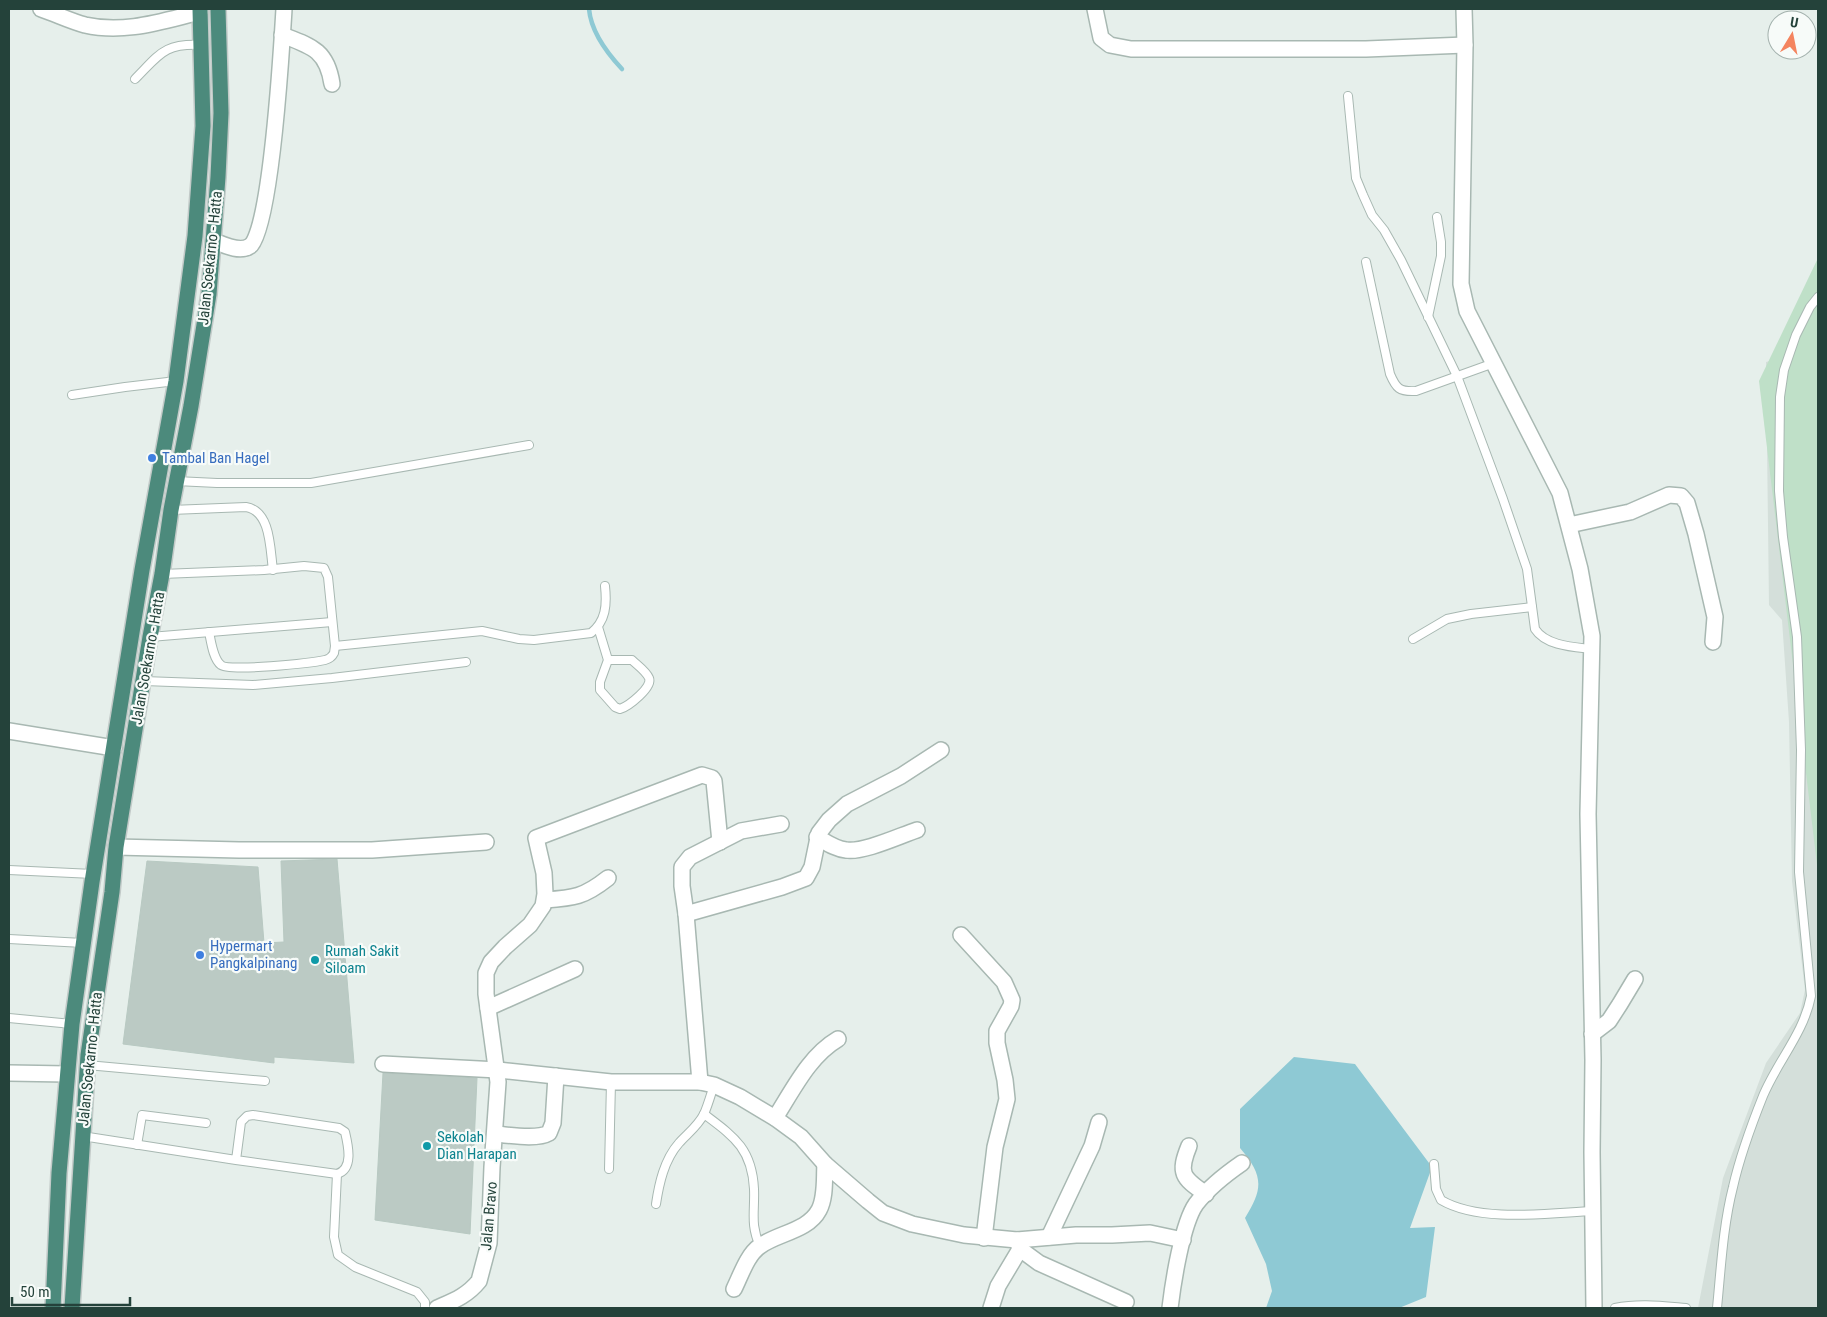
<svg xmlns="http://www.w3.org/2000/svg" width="1827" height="1317" font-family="'Roboto Condensed',sans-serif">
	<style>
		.built { fill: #d4dfda }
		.green { fill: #bfe0c8 }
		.water { fill: #8ec9d4 }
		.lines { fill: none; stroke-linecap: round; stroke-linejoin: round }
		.stream { stroke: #8ec9d4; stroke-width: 4.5 }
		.building { fill: #bbcac4; stroke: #b8c9c2 }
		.service-casing { stroke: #a8b8b2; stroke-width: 10 }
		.minor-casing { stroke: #a8b8b2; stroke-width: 18 }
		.tertiary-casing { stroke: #a8b8b2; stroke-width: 18 }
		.trunk-casing { stroke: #c2cac8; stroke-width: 18 }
		.service { stroke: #fff; stroke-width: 8 }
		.minor { stroke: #fff; stroke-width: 15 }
		.tertiary { stroke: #fff; stroke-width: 15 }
		.trunk { stroke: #4c8a7c; stroke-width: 15 }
		.shop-dot { fill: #3f7fe0; stroke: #f7fbf9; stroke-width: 2 }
		.culture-dot { fill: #0f9aa8; stroke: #f7fbf9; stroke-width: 2 }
		.labels { text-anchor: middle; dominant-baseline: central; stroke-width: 4.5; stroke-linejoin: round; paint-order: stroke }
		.street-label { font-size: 15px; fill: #24423a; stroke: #f7fbf9 }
		.shop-label { font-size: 15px; fill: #366cbe; stroke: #f7fbf9; text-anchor: start }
		.culture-label { font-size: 15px; fill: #0d838f; stroke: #f7fbf9; text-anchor: start }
	</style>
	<rect width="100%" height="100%" fill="#e6efeb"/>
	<!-- built -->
	<path class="built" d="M1818 262V1308H1698L1723 1178 1766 1063 1800 1013 1805 990 1792 881 1789 722 1782 620 1769 605 1766 362 1773 360Z"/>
	<!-- green -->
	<path class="green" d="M1818 258V873L1759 381Z"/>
	<!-- water -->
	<path class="water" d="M1294 1057 1355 1064 1432 1167 1410 1228 1435 1227 1426 1297 1399 1308H1266L1272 1291 1266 1264 1245 1218C1264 1188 1263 1175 1240 1148V1109Z"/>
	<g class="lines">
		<!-- stream -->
		<path class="stream" d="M589 9C591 31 607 53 622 69"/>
	</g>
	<!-- building -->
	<g class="building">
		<path d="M337 859 354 1063 274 1057V1063L123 1044 147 861 258 867 264 943 284 942 281 861Z"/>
		<path d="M383 1073 477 1078 470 1234 375 1220Z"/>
	</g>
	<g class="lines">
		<!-- service casing -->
		<g class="service-casing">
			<g id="service">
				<path d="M135 79C160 54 164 43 202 45"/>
				<path d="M1348 96 1356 178 1363 195 1372 215 1384 230 1401 260 1457 376 1503 499 1527 569 1535 629C1546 646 1574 647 1591 649"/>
				<path d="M1366 262 1390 374C1396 388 1399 392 1416 391L1494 363"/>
				<path d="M1428 317 1441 256V242L1437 217"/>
				<path d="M72 395 125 387 176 381"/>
				<path d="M176 481 217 483H311L529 445"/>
				<path d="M171 510 246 507C271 511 270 549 273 570"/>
				<path d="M162 574 264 570 304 566 324 568 328 577 335 646 334 653C332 657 329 659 325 660 312 663 228 672 221 665 213 659 211 641 209 632"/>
				<path d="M598 627 608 660 600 682V690L615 707 620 709C629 706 653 687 649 678 646 671 637 665 632 660H608"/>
				<path d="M150 637 332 622"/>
				<path d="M1413 639 1447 619 1471 614 1532 607"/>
				<path d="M335 646 482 631 519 639 534 640 591 633C606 621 607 605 605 586"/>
				<path d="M144 681 253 685 332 678 466 662"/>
				<path d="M9 870 93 874"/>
				<path d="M9 939 83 943"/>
				<path d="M9 1018 72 1024"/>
				<path d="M87 1065 265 1081"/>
				<path d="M704 1114C733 1136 752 1148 754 1189 755 1211 750 1225 760 1246"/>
				<path d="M82 1136 236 1160 337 1174C354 1169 348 1145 345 1132L339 1128 253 1115 247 1116 241 1122 236 1160"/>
				<path d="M137 1145 142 1115 206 1123"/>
				<path d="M1434 1164 1436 1189 1441 1200C1480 1223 1549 1213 1593 1211"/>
				<path d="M609 1169 611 1082"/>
				<path d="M337 1174 334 1237 338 1255 355 1267 417 1292 425 1302V1308"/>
				<path d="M656 1204C659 1184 664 1160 679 1143 687 1134 698 1126 704 1114 708 1105 711 1094 714 1085"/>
				<path d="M1615 1308C1639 1303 1662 1306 1686 1308"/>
				<path d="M1717 1308C1721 1268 1723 1226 1733 1187 1740 1156 1751 1126 1763 1096 1777 1062 1804 1033 1811 996L1799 872 1801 750 1797 637 1783 537 1779 491 1780 397 1784 370 1796 335 1810 307 1818 297"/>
			</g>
		</g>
		<!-- minor casing -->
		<g class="minor-casing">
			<g id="minor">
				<path d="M41 9C56 14 70 21 85 25 125 34 162 21 200 12"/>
				<path d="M1095 9 1101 38 1110 45 1131 49H1366L1465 45"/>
				<path d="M282 35C311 46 327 50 332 84"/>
				<path d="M214 241C224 245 240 253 250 246 271 233 282 42 284 9"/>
				<path d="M1569 525 1630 512 1669 495 1681 496 1687 503 1696 534 1715 617 1713 642"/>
				<path d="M9 731 114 748"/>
				<path d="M817 837C826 842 835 849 846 850 863 853 899 836 917 830"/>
				<path d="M116 847 239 850H372L486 842"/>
				<path d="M545 900C574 898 584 897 608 878"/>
				<path d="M686 914 782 887 806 878 812 867 819 833 829 820 847 804 901 776 941 750"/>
				<path d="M961 935 1004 982 1012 1000 1011 1006 997 1031V1043L1005 1080 1007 1099 995 1147 984 1238"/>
				<path d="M488 1008 575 969"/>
				<path d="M1592 1034 1609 1021 1620 1004 1635 979"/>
				<path d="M383 1064 498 1070 611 1082H700L714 1085 740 1097 775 1118 801 1137 825 1164 868 1201 883 1213 912 1224 964 1235 1017 1240 1076 1235H1112L1150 1233 1183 1240"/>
				<path d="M9 1073 67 1074"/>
				<path d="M700 1082 686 914 682 886V867L690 857 741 831 781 824"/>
				<path d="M775 1118C793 1090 809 1056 838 1039"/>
				<path d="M495 1134C509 1135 537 1140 549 1133L553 1123 556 1076"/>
				<path d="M1189 1146C1178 1173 1182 1178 1206 1194"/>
				<path d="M1049 1237 1092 1146 1099 1122"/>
				<path d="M1017 1240 1020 1249 1039 1263 1126 1302"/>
				<path d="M734 1289C741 1275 747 1255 760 1246 778 1233 808 1231 819 1210 826 1197 824 1178 825 1164"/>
				<path d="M437 1308C453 1301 467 1296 479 1281L489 1243 492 1167 498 1082 486 994V973L491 962 505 947 530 925 543 906 545 894 544 873 536 838 702 775 712 778 714 781 720 842"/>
				<path d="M991 1308 998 1286 1020 1249"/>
				<path d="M1170 1308C1173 1283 1182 1224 1196 1204 1209 1187 1226 1174 1242 1163"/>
			</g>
		</g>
		<!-- tertiary casing -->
		<g class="tertiary-casing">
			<path id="tertiary" d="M1464 9 1465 45 1461 284 1467 311 1560 493 1580 569 1592 636 1588 814 1593 1060 1592 1152 1594 1308"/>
		</g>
		<!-- trunk casing -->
		<g class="trunk-casing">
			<g id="trunk">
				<path d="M53 1308 59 1173 72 1024 92 882 142 570 176 381 195 236 203 126 200 9"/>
				<path d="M72 1308 88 1055 112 892 116 847 150 637 162 574 171 510 191 406 209 294 218 177 221 113 218 9"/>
			</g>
		</g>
		<!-- service -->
		<use href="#service" class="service"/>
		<!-- minor -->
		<use href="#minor" class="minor"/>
		<!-- tertiary -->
		<use href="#tertiary" class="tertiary"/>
		<!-- trunk -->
		<use href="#trunk" class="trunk"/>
	</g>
	<!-- markers -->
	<g class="shop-dot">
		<circle cx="152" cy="458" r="5"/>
		<circle cx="200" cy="955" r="5"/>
	</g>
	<g class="culture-dot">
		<circle cx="315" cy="960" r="5"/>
		<circle cx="427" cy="1146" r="5"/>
	</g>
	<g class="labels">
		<!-- street labels -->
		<g class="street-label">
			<text transform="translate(210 258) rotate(-84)">Jalan Soekarno - Hatta</text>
			<text transform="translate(148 658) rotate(-80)">Jalan Soekarno - Hatta</text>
			<text transform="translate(90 1059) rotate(-84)">Jalan Soekarno - Hatta</text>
			<text transform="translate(489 1216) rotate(-85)">Jalan Bravo</text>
		</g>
		<!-- shop labels -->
		<g class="shop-label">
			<text x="162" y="458">Tambal Ban Hagel</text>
			<text x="210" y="946">Hypermart<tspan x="210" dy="17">Pangkalpinang</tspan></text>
		</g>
		<!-- culture labels -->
		<g class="culture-label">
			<text x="325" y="951">Rumah Sakit<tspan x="325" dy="17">Siloam</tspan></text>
			<text x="437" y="1137">Sekolah<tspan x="437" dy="17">Dian Harapan</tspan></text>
		</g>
	</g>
	<!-- border -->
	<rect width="1827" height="1317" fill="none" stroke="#24423a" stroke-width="20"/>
	<!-- north arrow -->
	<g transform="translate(1792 35) rotate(10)"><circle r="24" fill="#f7fbf9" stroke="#a3b1ad"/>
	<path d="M0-4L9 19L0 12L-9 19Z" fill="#f4845f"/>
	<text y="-8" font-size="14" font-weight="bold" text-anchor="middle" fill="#24423a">U</text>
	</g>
	<!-- scale -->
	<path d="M12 1297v8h118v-8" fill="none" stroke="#24423a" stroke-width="2.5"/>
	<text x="20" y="1297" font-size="15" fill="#24423a" stroke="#f7fbf9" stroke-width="4" paint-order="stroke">50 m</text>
</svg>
